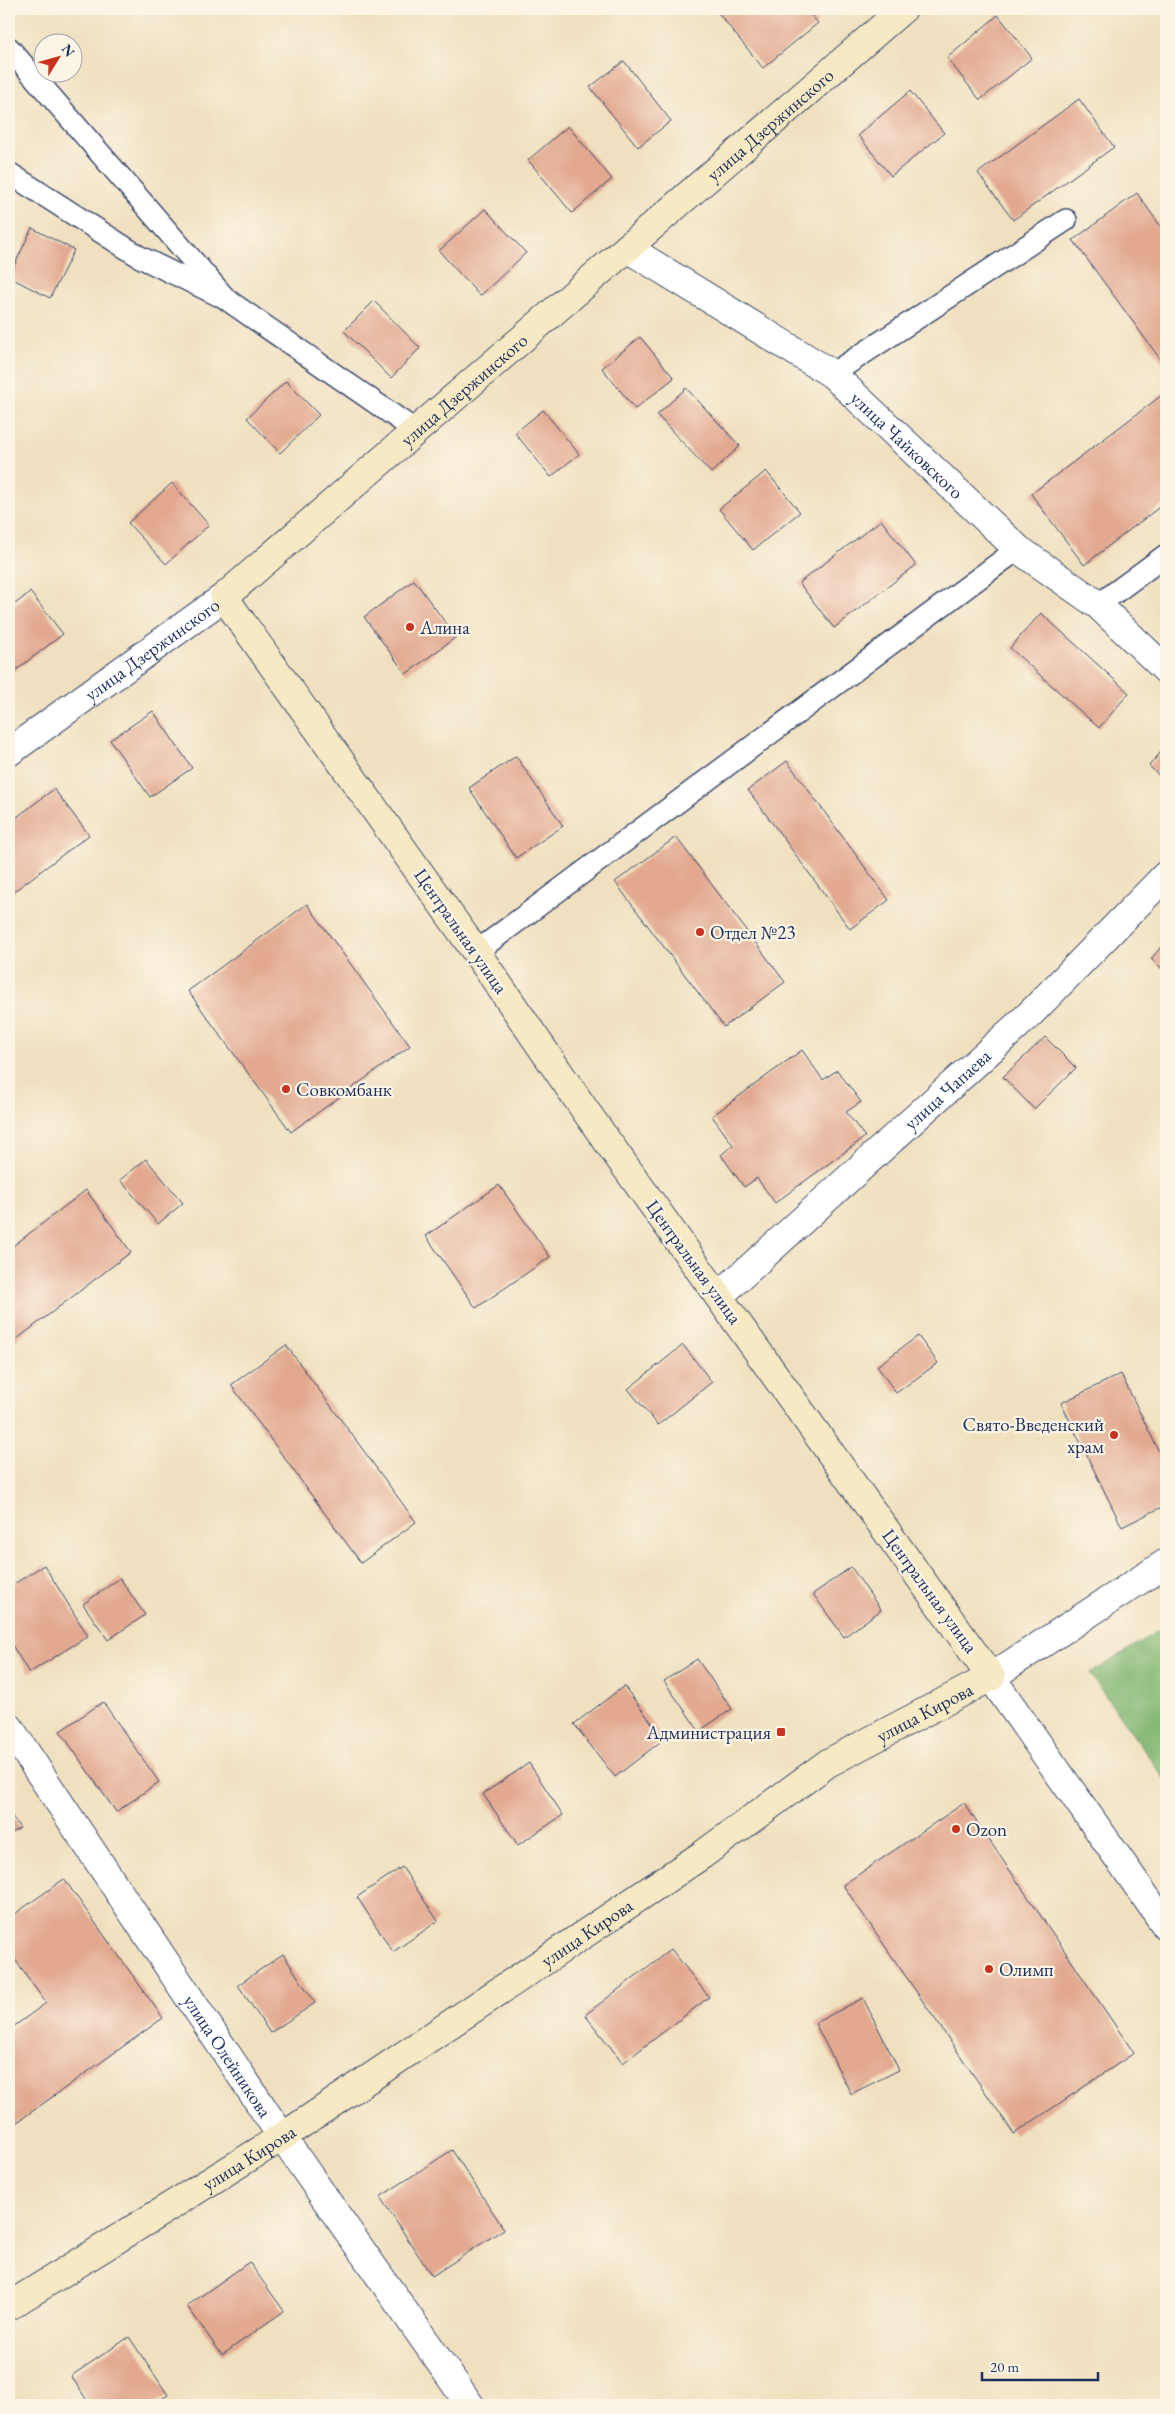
<svg xmlns="http://www.w3.org/2000/svg" width="1175" height="2414" font-family="'EB Garamond',serif">
	<style>
		.forest { fill: #84b874; stroke: #507469 }
		.building { fill: #e2a990 }
		.lines { fill: none; stroke-linecap: round; stroke-linejoin: round }
		.lane-casing { stroke: #3b4a6d; stroke-width: 24 }
		.street-casing { stroke: #3b4a6d; stroke-width: 30 }
		.secondary-casing { stroke: #3b4a6d; stroke-width: 30 }
		.lane { stroke: #fff; stroke-width: 21 }
		.street { stroke: #fff; stroke-width: 28 }
		.secondary { stroke: #f6e9c3; stroke-width: 28 }
		.poi-dot { fill: #c8321e; stroke: #fcf5e5; stroke-width: 2 }
		.labels { text-anchor: middle; dominant-baseline: central; stroke-width: 4.5; stroke-linejoin: round; paint-order: stroke }
		.street-label { font-size: 19px; fill: #1b2f5e; stroke: #fcf5e5 }
		.poi-label { font-size: 19px; fill: #1b2f5e; stroke: #fcf5e5; text-anchor: start }
	</style>
	<rect width="100%" height="100%" fill="#fcf5e5"/>
	<filter id="ink" filterUnits="userSpaceOnUse"><feTurbulence type="fractalNoise" baseFrequency=".02" numOctaves="2"/><feDisplacementMap in="SourceGraphic" scale="10" xChannelSelector="R" yChannelSelector="G"/><feConvolveMatrix kernelMatrix="1 2 1 2 8 2 1 2 1" color-interpolation-filters="sRGB"/></filter>
	<filter id="wash" filterUnits="userSpaceOnUse"><feTurbulence type="fractalNoise" baseFrequency=".0096" numOctaves="4" result="noise"/><feDisplacementMap in="SourceGraphic" scale="20" xChannelSelector="R" yChannelSelector="G"/><feGaussianBlur stdDeviation="1.12" result="paint"/><feColorMatrix in="noise" values="0 0 0 0 0 0 0 0 0 0 0 0 0 0 0 0 0 1.4 0 .05"/><feComposite in="paint" operator="in"/></filter>
	<g filter="url(#wash)">
		<rect width="100%" height="100%" fill="#f0e0bf"/>
		<!-- forest -->
		<path class="forest" d="M1166 1626V1781L1090 1674Z"/>
		<g id="blocks">
			<!-- building -->
			<g class="building">
				<path d="M715 9H806L818 23 763 68Z"/>
				<path d="M998 15 1032 58 980 100 947 58Z"/>
				<path d="M624 61 671 121 638 147 590 87Z"/>
				<path d="M910 91 944 133 891 176 858 135Z"/>
				<path d="M1079 99 1114 147 1013 220 978 173Z"/>
				<path d="M568 126 612 179 572 213 528 160Z"/>
				<path d="M1137 193 1166 234V367L1073 240Z"/>
				<path d="M485 209 526 253 480 296 439 251Z"/>
				<path d="M32 228 74 250 50 298 9 277Z"/>
				<path d="M374 301 420 348 391 378 344 331Z"/>
				<path d="M640 337 674 378 635 409 602 368Z"/>
				<path d="M286 381 319 415 280 453 247 418Z"/>
				<path d="M686 388 740 446 711 473 657 415Z"/>
				<path d="M1166 392V502L1084 565 1031 494Z"/>
				<path d="M543 410 579 454 551 477 515 433Z"/>
				<path d="M766 471 800 512 753 550 719 509Z"/>
				<path d="M172 483 209 525 166 564 128 523Z"/>
				<path d="M881 520 916 565 834 628 799 583Z"/>
				<path d="M414 580 456 637 406 674 364 617Z"/>
				<path d="M30 592 63 634 11 674 9 672V609Z"/>
				<path d="M1041 613 1129 693 1099 728 1010 648Z"/>
				<path d="M153 711 192 768 150 797 110 740Z"/>
				<path d="M1166 746V782L1149 766Z"/>
				<path d="M516 756 563 826 516 858 469 788Z"/>
				<path d="M787 761 889 900 850 929 748 790Z"/>
				<path d="M54 789 89 835 9 895V823Z"/>
				<path d="M676 837 785 982 724 1027 615 882Z"/>
				<path d="M307 904 410 1046 291 1132 188 991Z"/>
				<path d="M1166 941V972L1151 959Z"/>
				<path d="M1045 1037 1076 1068 1034 1109 1003 1077Z"/>
				<path d="M802 1050 823 1080 837 1070 861 1102 846 1112 865 1137 775 1203 757 1178 744 1187 721 1155 733 1145 712 1116Z"/>
				<path d="M146 1159 183 1203 158 1224 120 1180Z"/>
				<path d="M499 1185 550 1257 476 1308 426 1236Z"/>
				<path d="M86 1190 131 1252 9 1345V1249Z"/>
				<path d="M918 1336 938 1363 896 1393 877 1366Z"/>
				<path d="M286 1345 416 1522 361 1563 231 1385Z"/>
				<path d="M683 1345 712 1382 658 1425 628 1389Z"/>
				<path d="M1121 1374 1166 1466V1505L1122 1527 1061 1403Z"/>
				<path d="M44 1565 88 1636 29 1673 9 1640V1587Z"/>
				<path d="M851 1567 881 1610 844 1637 813 1594Z"/>
				<path d="M120 1578 145 1615 108 1640 83 1604Z"/>
				<path d="M697 1659 732 1709 699 1731 664 1681Z"/>
				<path d="M624 1686 664 1739 615 1777 574 1724Z"/>
				<path d="M103 1702 159 1782 116 1812 60 1731Z"/>
				<path d="M529 1763 563 1815 518 1845 483 1794Z"/>
				<path d="M964 1803 1134 2053 1014 2134 843 1885Z"/>
				<path d="M9 1812 20 1828 9 1835Z"/>
				<path d="M402 1867 438 1921 393 1952 357 1897Z"/>
				<path d="M64 1879 163 2018 9 2128V2030L46 2003 9 1951V1918Z"/>
				<path d="M671 1949 709 1997 623 2063 585 2015Z"/>
				<path d="M283 1954 315 2003 270 2033 238 1985Z"/>
				<path d="M863 1998 899 2070 851 2094 815 2023Z"/>
				<path d="M452 2150 504 2229 432 2276 380 2197Z"/>
				<path d="M249 2262 284 2311 222 2355 187 2306Z"/>
				<path d="M129 2337 168 2395 153 2405H90L71 2376Z"/>
			</g>
		</g>
	</g>
	<g filter="url(#ink)">
		<use href="#blocks" fill-opacity="0" stroke="#3b4a6d" stroke-width="1"/>
		<g class="lines">
			<!-- lane casing -->
			<g class="lane-casing">
				<g id="lane">
					<path d="M9 48 226 299 416 431"/>
					<path d="M9 173 140 257 218 295"/>
					<path d="M832 374 1066 220"/>
					<path d="M1098 605 1166 555"/>
					<path d="M476 952 1018 549"/>
				</g>
			</g>
			<!-- street casing -->
			<g class="street-casing">
				<g id="street">
					<path id="s1" d="M627 248 832 374 1018 549 1098 605 1166 670"/>
					<path id="s2" d="M9 752 224 597"/>
					<path id="s3" d="M719 1296 1030 1014 1166 875"/>
					<path d="M1166 1563 991 1677 1166 1926"/>
					<path id="s4" d="M9 1727 282 2137 470 2405"/>
				</g>
			</g>
			<!-- secondary casing -->
			<g class="secondary-casing">
				<g id="secondary">
					<path id="s5" d="M9 2306 282 2137 702 1855 828 1763 991 1677 587 1113 476 952 224 597 903 9"/>
				</g>
			</g>
			<!-- lane -->
			<use href="#lane" class="lane"/>
			<!-- street -->
			<use href="#street" class="street"/>
			<!-- secondary -->
			<use href="#secondary" class="secondary"/>
		</g>
	</g>
	<!-- markers -->
	<g class="poi-dot">
		<circle cx="410" cy="627" r="5"/>
		<circle cx="700" cy="932" r="5"/>
		<circle cx="286" cy="1089" r="5"/>
		<circle cx="1114" cy="1435" r="5"/>
		<rect x="776" y="1727" width="10" height="10" rx="2.5"/>
		<circle cx="956" cy="1829" r="5"/>
		<circle cx="989" cy="1969" r="5"/>
	</g>
	<g class="labels">
		<!-- street labels -->
		<g class="street-label">
			<text stroke="none"><textPath href="#s5" startOffset="3214">улица Дзержинского</textPath></text>
			<text stroke="none"><textPath href="#s5" startOffset="2809">улица Дзержинского</textPath></text>
			<text stroke="none"><textPath href="#s1" startOffset="344">улица Чайковского</textPath></text>
			<text stroke="none"><textPath href="#s2" startOffset="176">улица Дзержинского</textPath></text>
			<text transform="translate(461 931) rotate(55)">Центральная улица</text>
			<text stroke="none"><textPath href="#s3" startOffset="308">улица Чапаева</textPath></text>
			<text transform="translate(694 1262) rotate(54)">Центральная улица</text>
			<text transform="translate(930 1591) rotate(54)">Центральная улица</text>
			<text stroke="none"><textPath href="#s5" startOffset="1092">улица Кирова</textPath></text>
			<text stroke="none"><textPath href="#s5" startOffset="688">улица Кирова</textPath></text>
			<text stroke="none"><textPath href="#s4" startOffset="395">улица Олейникова</textPath></text>
			<text stroke="none"><textPath href="#s5" startOffset="282">улица Кирова</textPath></text>
		</g>
		<!-- poi labels -->
		<g class="poi-label">
			<text x="420" y="627">Алина</text>
			<text x="710" y="932">Отдел №23</text>
			<text x="296" y="1089">Совкомбанк</text>
			<text x="1104" y="1424" text-anchor="end">Свято-Введенский<tspan x="1104" dy="22">храм</tspan></text>
			<text x="771" y="1732" text-anchor="end">Администрация</text>
			<text x="966" y="1829">Ozon</text>
			<text x="999" y="1969">Олимп</text>
		</g>
	</g>
	<!-- margin -->
	<rect width="1175" height="2414" fill="none" stroke="#fcf5e5" stroke-width="30"/>
	<!-- north arrow -->
	<g transform="translate(58 58) rotate(53)"><circle r="24" fill="#fcf5e5" stroke="#a2a6af"/>
	<path d="M0-4L9 19L0 12L-9 19Z" fill="#c8321e"/>
	<text y="-8" font-size="14" font-weight="bold" text-anchor="middle" fill="#1b2f5e">N</text>
	</g>
	<!-- scale -->
	<path d="M982 2372v8h116v-8" fill="none" stroke="#1b2f5e" stroke-width="2.5"/>
	<text x="990" y="2372" font-size="15" fill="#1b2f5e" stroke="#fcf5e5" stroke-width="4" paint-order="stroke">20 m</text>
</svg>
